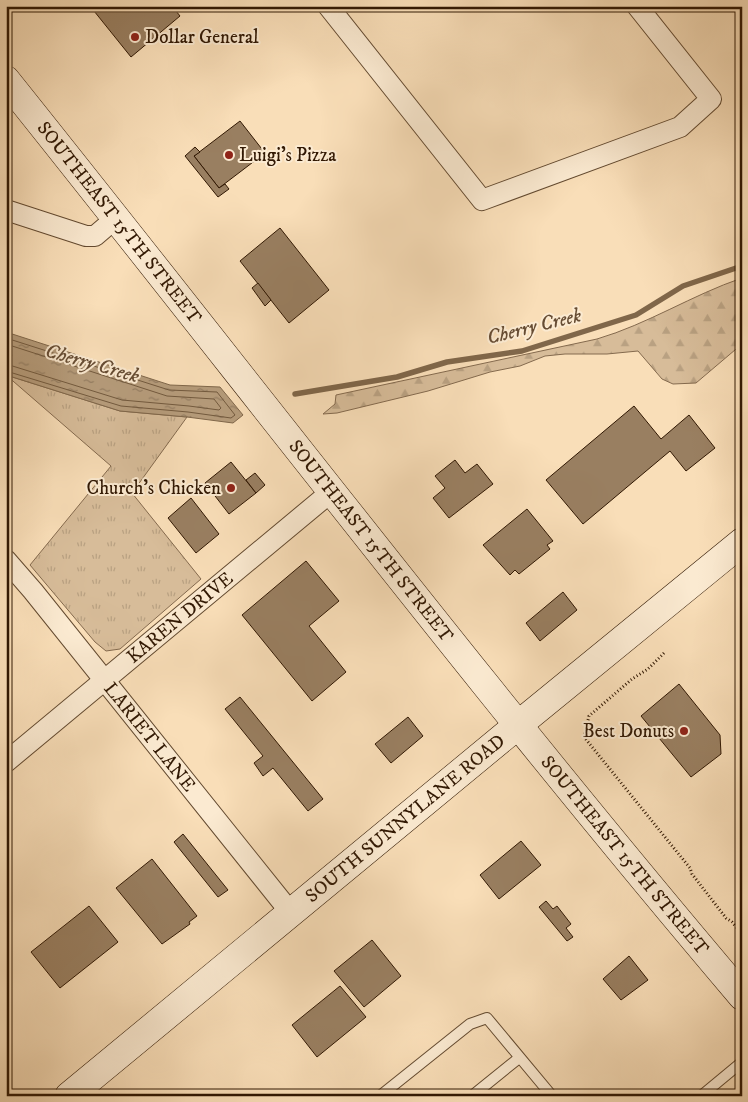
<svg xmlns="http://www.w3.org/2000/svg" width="748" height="1102" font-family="'IM FELL DW Pica',serif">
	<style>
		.grass { fill: url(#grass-tufts); stroke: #846a4e }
		.forest { fill: url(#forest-firs); stroke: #846a4e }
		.water { fill: url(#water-ripples); stroke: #80674a }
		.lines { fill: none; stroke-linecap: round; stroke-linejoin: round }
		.shore { stroke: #735a3e; stroke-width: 1 }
		.stream { stroke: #80674a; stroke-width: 5.5 }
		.building { fill: #997f61; stroke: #311803 }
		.lane-casing { stroke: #634a30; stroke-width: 12 }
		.street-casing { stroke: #634a30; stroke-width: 22 }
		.secondary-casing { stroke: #311803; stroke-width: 29 }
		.path { stroke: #311803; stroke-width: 3; stroke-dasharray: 1 2.5; stroke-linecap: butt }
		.lane { stroke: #fbead1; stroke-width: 10 }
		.street { stroke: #fbead1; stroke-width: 20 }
		.secondary { stroke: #fbead1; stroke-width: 28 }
		.poi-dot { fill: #8f2418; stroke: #fbead1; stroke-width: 2 }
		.labels { text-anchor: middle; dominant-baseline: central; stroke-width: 4; stroke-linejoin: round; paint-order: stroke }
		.poi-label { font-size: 19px; fill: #311803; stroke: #fbead1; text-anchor: start }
		.street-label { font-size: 19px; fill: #311803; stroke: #fbead1 }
		.water-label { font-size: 20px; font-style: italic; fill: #664c33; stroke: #fbead1 }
	</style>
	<defs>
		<pattern id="grass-tufts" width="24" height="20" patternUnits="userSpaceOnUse" patternTransform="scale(1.25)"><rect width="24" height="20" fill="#d7bc99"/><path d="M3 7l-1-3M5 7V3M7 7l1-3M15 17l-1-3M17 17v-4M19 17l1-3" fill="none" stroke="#b9a182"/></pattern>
		<pattern id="forest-firs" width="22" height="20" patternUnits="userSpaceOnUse" patternTransform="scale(1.25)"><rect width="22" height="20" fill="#d7bc99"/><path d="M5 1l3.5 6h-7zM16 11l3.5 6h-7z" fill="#b9a182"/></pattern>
		<pattern id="water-ripples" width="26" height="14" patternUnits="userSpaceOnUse" patternTransform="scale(1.25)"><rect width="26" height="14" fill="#b59b7a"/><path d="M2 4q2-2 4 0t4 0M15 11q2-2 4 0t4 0" fill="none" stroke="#947d62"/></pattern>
	</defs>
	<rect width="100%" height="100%" fill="#f9deb8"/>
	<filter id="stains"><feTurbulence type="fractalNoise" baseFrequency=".004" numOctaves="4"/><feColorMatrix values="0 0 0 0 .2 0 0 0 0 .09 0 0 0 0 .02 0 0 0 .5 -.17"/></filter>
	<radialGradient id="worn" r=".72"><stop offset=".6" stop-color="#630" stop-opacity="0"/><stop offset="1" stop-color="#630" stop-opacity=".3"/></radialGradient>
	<!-- grass -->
	<path class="grass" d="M6 375 120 411 187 417 132 493 201 579 120 649 106 651 95 642 30 565 111 466Z"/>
	<!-- forest -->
	<path class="forest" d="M742 278V344L696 383 673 384 662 379 638 351 607 354H565L545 356 520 366 490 372 428 391 337 413 323 414 335 404 336 395 597 339C648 324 692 295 742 278Z"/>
	<!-- water -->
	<path class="water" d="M6 332 170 385 220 387 243 415 233 423 187 417 120 411 6 375Z"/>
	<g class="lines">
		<!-- shore -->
		<g class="shore">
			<path d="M6 338 169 390 217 392 235 415 231 418 188 412 121 406 6 371"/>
			<path d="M6 344 167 396 214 399 221 408 219 410 189 406 122 400 6 364"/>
		</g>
		<!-- stream -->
		<path class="stream" d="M295 394 397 377 447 362 522 351 636 315 683 286 742 266"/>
	</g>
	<!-- building -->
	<g class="building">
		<path d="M90 6H172L180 16 131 57Z"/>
		<path d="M240 121 265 153 219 188 194 156Z"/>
		<path d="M195 147 200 152 194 156 219 188 225 184 229 189 218 197 185 156Z"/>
		<path d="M280 228 329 290 289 323 240 261Z"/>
		<path d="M258 283 271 300 265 306 252 288Z"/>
		<path d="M634 406 661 439 689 415 715 448 686 471 670 451 583 524 546 480Z"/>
		<path d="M455 460 465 473 477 464 493 484 449 518 433 498 445 488 435 476Z"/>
		<path d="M231 462 256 493 229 514 205 483Z"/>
		<path d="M255 473 265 485 256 493 246 480Z"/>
		<path d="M191 498 219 534 196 553 168 518Z"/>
		<path d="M527 509 553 541 547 545 550 549 519 574 515 570 510 575 483 545Z"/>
		<path d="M306 561 339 601 309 626 346 672 312 701 242 615Z"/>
		<path d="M563 592 577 610 540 641 526 623Z"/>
		<path d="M679 684 720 735 721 754 691 777 641 716Z"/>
		<path d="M240 697 323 799 308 811 273 768 263 776 254 763 263 756 225 709Z"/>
		<path d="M408 717 423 736 391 763 375 744Z"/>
		<path d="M183 834 228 890 218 897 174 842Z"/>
		<path d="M521 841 541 865 499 899 480 875Z"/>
		<path d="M152 859 197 916 189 922 190 924 162 944 116 888Z"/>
		<path d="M546 901 553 909 557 906 571 924 566 928 573 937 567 941 539 907Z"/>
		<path d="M89 906 118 942 60 988 31 952Z"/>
		<path d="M372 940 401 976 364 1007 334 971Z"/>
		<path d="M629 956 648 980 621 1000 603 979Z"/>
		<path d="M340 986 366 1017 317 1057 292 1025Z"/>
	</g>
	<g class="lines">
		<!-- lane casing -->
		<g class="lane-casing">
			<g id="lane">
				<path d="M380 1096 470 1024 487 1018 552 1096"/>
				<path d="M472 1096 519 1058"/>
				<path d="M701 1096 742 1062"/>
			</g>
		</g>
		<!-- street casing -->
		<g class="street-casing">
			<g id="street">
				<path d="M328 6 482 200 680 127 711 99 637 6"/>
				<path d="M6 210 86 236H95L116 218"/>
				<path id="s1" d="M6 560 33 591 291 913"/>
				<path id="s2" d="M6 762 331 492"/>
			</g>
		</g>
		<!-- secondary casing -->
		<g class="secondary-casing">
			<g id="secondary">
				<path id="s3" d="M6 80C251 386 488 697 742 996"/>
				<path id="s4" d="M69 1096 518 725 742 542"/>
			</g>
		</g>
		<!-- path -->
		<path class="path" d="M664 653 648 669 632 679 589 716 584 737 690 868 692 874 726 918 732 922 742 934"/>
		<!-- lane -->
		<use href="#lane" class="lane"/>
		<!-- street -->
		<use href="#street" class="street"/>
		<!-- secondary -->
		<use href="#secondary" class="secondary"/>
	</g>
	<!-- markers -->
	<g class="poi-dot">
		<circle cx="135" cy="37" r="5"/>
		<circle cx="229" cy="155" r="5"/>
		<circle cx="231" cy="488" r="5"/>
		<circle cx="684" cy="731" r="5"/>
	</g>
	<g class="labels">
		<!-- poi labels -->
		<g class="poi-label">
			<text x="145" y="37">Dollar General</text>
			<text x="239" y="155">Luigi's Pizza</text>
			<text x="221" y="488" text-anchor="end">Church's Chicken</text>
			<text x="674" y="731" text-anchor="end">Best Donuts</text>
		</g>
		<!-- street labels -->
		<g class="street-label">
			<text stroke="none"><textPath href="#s3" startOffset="182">SOUTHEAST 15TH STREET</textPath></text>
			<text stroke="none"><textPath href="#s3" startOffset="588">SOUTHEAST 15TH STREET</textPath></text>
			<text stroke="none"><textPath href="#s2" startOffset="226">KAREN DRIVE</textPath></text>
			<text stroke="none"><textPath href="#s1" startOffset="228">LARIET LANE</textPath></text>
			<text stroke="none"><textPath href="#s4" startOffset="436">SOUTH SUNNYLANE ROAD</textPath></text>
			<text stroke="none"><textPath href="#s3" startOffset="992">SOUTHEAST 15TH STREET</textPath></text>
		</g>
		<!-- water labels -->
		<g class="water-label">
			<text transform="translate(534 327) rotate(-14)">Cherry Creek</text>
			<text transform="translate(92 364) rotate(16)">Cherry Creek</text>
		</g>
	</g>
	<!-- margin -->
	<rect width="748" height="1102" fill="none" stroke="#f9deb8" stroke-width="25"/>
	<rect x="8" y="8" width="733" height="1087" fill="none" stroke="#311803" stroke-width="2.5"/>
	<rect x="12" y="12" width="723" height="1077" fill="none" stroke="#311803"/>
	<rect width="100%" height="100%" filter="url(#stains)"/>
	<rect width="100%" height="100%" fill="url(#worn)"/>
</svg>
